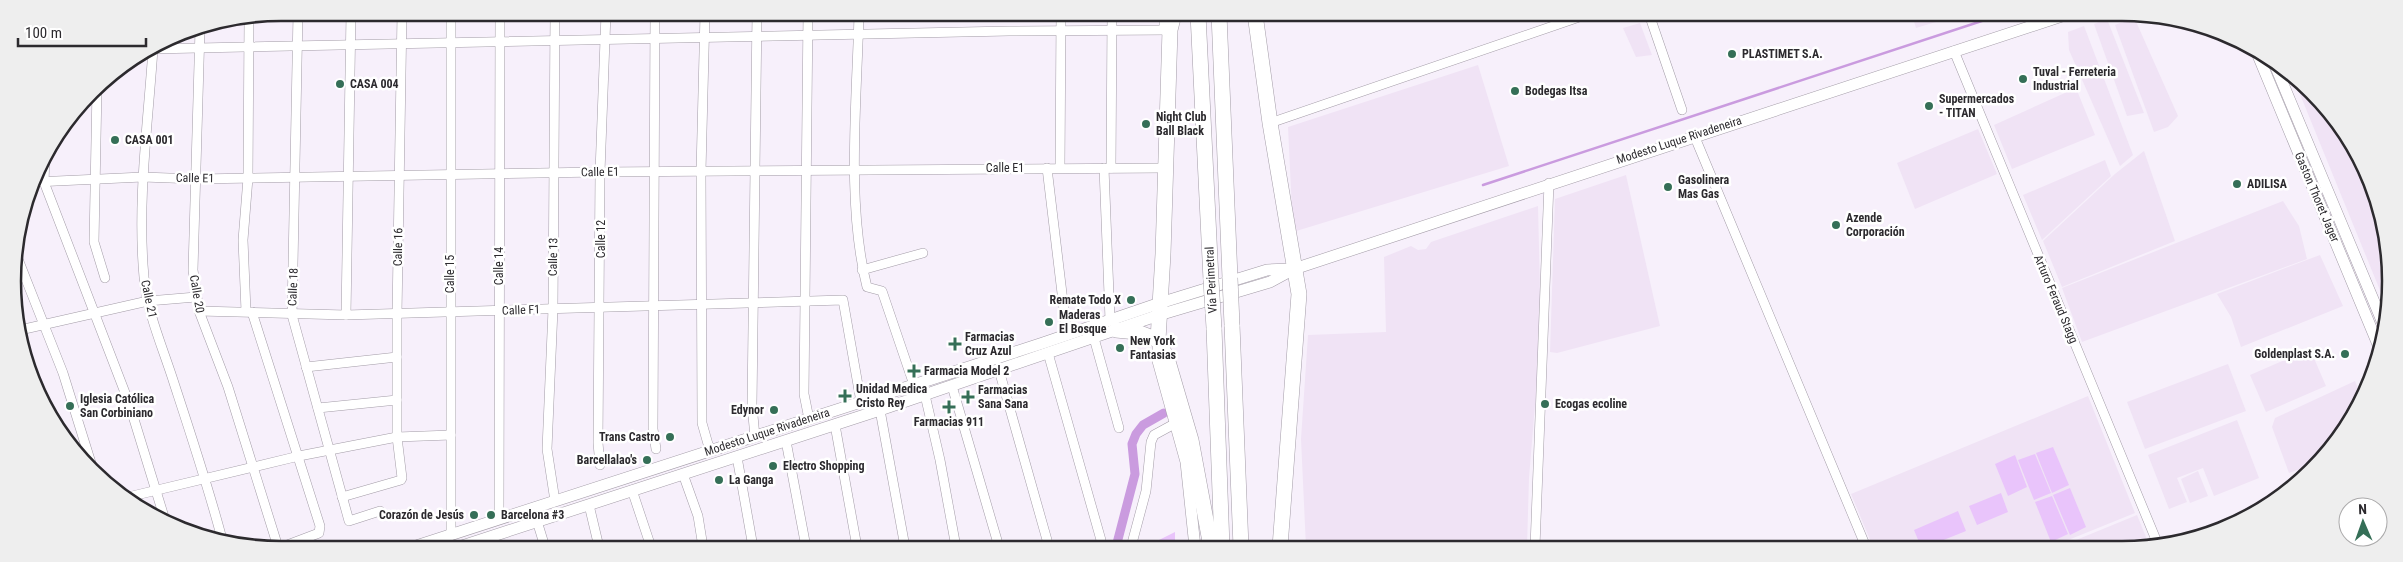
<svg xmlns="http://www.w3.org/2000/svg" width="2403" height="562" font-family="'Roboto Condensed',sans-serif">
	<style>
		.built { fill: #f0e3f5 }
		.green { fill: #e9c4fb }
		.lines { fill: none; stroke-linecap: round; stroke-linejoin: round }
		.stream { stroke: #ca9bdf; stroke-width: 2.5 }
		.canal { stroke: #ca9bdf; stroke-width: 9 }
		.street-casing { stroke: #a39ca7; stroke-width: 10 }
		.secondary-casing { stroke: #a39ca7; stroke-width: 12 }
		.highway-casing { stroke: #a39ca7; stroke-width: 16 }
		.street { stroke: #fff; stroke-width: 9 }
		.secondary { stroke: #fff; stroke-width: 11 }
		.highway { stroke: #fff; stroke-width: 15 }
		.highway-bridge-casing { stroke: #a39ca7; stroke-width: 16; stroke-linecap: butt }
		.highway-bridge { stroke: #fff; stroke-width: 15 }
		.poi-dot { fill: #356f57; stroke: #fff; stroke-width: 2 }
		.labels { text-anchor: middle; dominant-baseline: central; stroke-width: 5; stroke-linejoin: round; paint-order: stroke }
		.poi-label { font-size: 12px; font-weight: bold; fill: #2c2a2e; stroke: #fff; text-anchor: start }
		.street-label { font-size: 12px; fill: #2c2a2e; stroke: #fff }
		.rim { fill: none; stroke: #2c2a2e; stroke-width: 2.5 }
	</style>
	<rect width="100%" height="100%" fill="#f7f0fb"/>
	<!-- built -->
	<g class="built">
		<path d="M1912 15H1959L1916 28Z"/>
		<path d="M2134 17 2178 116 2168 127 2154 132 2115 25Z"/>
		<path d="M2107 19 2144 113 2127 116 2094 24Z"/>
		<path d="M1640 23 1652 55 1636 57 1623 28Z"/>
		<path d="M2084 26 2133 155 2120 166 2069 50 2068 32Z"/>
		<path d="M1478 65 1509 166 1293 232 1288 127Z"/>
		<path d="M2295 82 2335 118 2381 212 2388 310Z"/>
		<path d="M2076 88 2095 135 2012 169 1994 125Z"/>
		<path d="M1978 129 1997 174 1915 209 1897 163Z"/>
		<path d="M2144 151 2175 241 2062 287 2043 241 2115 174Z"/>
		<path d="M2105 160 2111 176 2042 240 2023 195Z"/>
		<path d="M1626 175 1660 326 1557 353 1550 352 1555 199Z"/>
		<path d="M2283 201 2299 226 2307 259 2082 342 2062 288Z"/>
		<path d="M1538 206 1541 331 1529 478 1527 547H1306L1301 439 1308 335 1386 332 1384 257 1411 246 1418 250 1426 249 1431 242Z"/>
		<path d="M2320 255 2343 306 2241 347 2231 317 2217 294Z"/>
		<path d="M2310 349 2326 386 2266 412 2250 375Z"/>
		<path d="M2228 364 2246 411 2145 449 2127 402Z"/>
		<path d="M2355 381 2363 400 2319 462 2289 473 2272 427 2275 418Z"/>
		<path d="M2088 396 2135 513 2051 547H1873L1851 494Z"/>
		<path d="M2237 420 2259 478 2214 496 2203 468 2177 478 2187 502 2169 509 2148 455Z"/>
		<path d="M2198 471 2208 496 2190 503 2181 479Z"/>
		<path d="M2137 515 2150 547H2059Z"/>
	</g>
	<!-- green -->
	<g class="green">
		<path d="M2053 447 2069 485 2052 493 2036 453Z"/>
		<path d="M2035 454 2051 493 2034 500 2018 460Z"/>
		<path d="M2015 455 2027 487 2008 496 1995 464Z"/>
		<path d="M2070 488 2086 527 2070 535 2053 495Z"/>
		<path d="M2001 493 2008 512 1977 525 1969 506Z"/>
		<path d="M2052 496 2068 534 2051 542 2035 502Z"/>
		<path d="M1958 511 1966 531 1926 547H1921L1914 530Z"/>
		<path d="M1175 532V547H1151L1157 541Z"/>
	</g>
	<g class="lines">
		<!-- stream -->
		<path class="stream" d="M1483 185 2000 15"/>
		<!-- canal -->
		<path class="canal" d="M1116 547 1135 474 1132 444 1136 434 1143 425 1164 413"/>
		<!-- street casing -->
		<g class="street-casing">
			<g id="street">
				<path d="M298 13 292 315 349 521 380 511"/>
				<path d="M555 13 553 309 547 449 555 501"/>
				<path d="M655 13 653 429 656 449"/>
				<path d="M705 13 701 171 702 423 710 451"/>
				<path d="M808 13 804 394 809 419"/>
				<path d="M859 13C857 100 846 204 867 287L882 291 914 385"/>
				<path d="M1164 14V30"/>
				<path d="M1649 14 1682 110"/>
				<path d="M200 29 193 270 199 311 228 387 278 547"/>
				<path d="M152 49 1009 31 1170 30"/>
				<path d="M153 49C148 124 137 201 144 277 147 313 163 348 174 383 191 435 208 486 222 539"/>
				<path d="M1954 51 2159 547"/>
				<path d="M97 88 94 242 105 278"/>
				<path d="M1270 123 1588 14"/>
				<path d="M1694 135 1866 547"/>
				<path d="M45 156 44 182 129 403 165 520"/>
				<path d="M1047 168 1067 335"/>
				<path d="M1060 168 1061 13"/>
				<path d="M1104 168 1110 320"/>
				<path d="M1111 168 1112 14"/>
				<path d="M35 182 143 177 196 179 600 172 1165 168"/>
				<path d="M16 254 63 373 92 466"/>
				<path d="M862 270 923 253"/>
				<path d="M199 311 346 315 843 300 861 402"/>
				<path d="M246 311 243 240 248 178 249 19"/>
				<path d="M252 312 320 526 319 533 282 547"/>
				<path d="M346 315 351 13"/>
				<path d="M20 330 148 301 196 297"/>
				<path d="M1094 338 1119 428"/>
				<path d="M1048 353 1101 540 1098 547"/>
				<path d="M306 367 397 357"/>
				<path d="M999 370 1049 547"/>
				<path d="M922 382 940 460 956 547"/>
				<path d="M952 386 999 547"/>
				<path d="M318 408 397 400"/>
				<path d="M880 410 905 547"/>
				<path d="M835 425 857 547"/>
				<path d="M755 437 752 405 757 13"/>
				<path d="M786 441 806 547"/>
				<path d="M737 457 753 547"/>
				<path d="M600 465 598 443 600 172 606 13"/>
				<path d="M683 474 698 516 703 547"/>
				<path d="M632 490 651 547"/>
				<path d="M128 497 299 456 397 437 451 435"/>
				<path d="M342 497 401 480 402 478 397 437V314L402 13"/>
				<path d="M589 505 599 547"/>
				<path d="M499 519 500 13"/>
				<path d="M537 521 545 547"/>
				<path d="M451 535V13"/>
				<path d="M1131 547 1146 491 1151 442 1154 435 1176 423"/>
				<path d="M1535 547 1549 183"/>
			</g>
		</g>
		<!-- secondary casing -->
		<g class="secondary-casing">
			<g id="secondary">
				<path d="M2255 48 2379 347"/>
				<path d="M2275 65 2385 328"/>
				<path d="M1158 342V361L1186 462 1195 547"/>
				<path d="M413 547 1043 343 1160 303 1267 270 1290 269"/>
				<path d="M459 547 880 410 1159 315 1270 282 1294 269 2065 15"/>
			</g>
		</g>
		<!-- highway casing -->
		<g class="highway-casing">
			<g id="highway">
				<path d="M1174 14 1170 30 1163 254 1158 340 1167 358 1191 440 1211 547"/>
				<path d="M1198 14 1211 280"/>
				<path d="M1219 14 1230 278"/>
				<path d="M1255 14 1270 123 1299 294 1280 547"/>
				<path d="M1232 325 1241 547"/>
				<path d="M1214 328 1222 547"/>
				<path d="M1116 330 1137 332 1158 340"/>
			</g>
		</g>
		<!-- street -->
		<use href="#street" class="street"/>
		<!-- secondary -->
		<use href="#secondary" class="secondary"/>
		<!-- highway -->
		<use href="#highway" class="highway"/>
		<!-- highway-bridge casing -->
		<g class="highway-bridge-casing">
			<g id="highway-bridge">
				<path d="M1230 278 1232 325"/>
				<path d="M1211 280 1214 328"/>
			</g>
		</g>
		<!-- highway-bridge -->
		<use href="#highway-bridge" class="highway-bridge"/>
	</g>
	<!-- markers -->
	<g class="poi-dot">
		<circle cx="1732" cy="54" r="5"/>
		<circle cx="2023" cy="79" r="5"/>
		<circle cx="340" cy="84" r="5"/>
		<circle cx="1515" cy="91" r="5"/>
		<circle cx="1929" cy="106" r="5"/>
		<circle cx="1146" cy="124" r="5"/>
		<circle cx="115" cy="140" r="5"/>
		<circle cx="2237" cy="184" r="5"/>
		<circle cx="1668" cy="187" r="5"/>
		<circle cx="1836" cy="225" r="5"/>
		<circle cx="1131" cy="300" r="5"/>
		<circle cx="1049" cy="322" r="5"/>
		<path d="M952.5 336.5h5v5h5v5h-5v5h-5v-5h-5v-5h5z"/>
		<circle cx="1120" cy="348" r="5"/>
		<circle cx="2345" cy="354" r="5"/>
		<path d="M911.5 363.5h5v5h5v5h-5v5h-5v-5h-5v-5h5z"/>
		<path d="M842.5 388.5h5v5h5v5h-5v5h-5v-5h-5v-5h5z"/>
		<path d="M965.5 389.5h5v5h5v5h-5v5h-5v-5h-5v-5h5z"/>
		<circle cx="1545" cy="404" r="5"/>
		<circle cx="70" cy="406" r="5"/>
		<path d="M946.5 399.5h5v5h5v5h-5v5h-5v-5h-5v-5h5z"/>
		<circle cx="774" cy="410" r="5"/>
		<circle cx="670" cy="437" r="5"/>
		<circle cx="647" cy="460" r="5"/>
		<circle cx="773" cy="466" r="5"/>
		<circle cx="719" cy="480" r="5"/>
		<circle cx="474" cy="515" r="5"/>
		<circle cx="491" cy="515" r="5"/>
	</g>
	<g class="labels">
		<!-- poi labels -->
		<g class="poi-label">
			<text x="1742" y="54">PLASTIMET S.A.</text>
			<text x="2033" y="72">Tuval - Ferreteria<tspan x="2033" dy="14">Industrial</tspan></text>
			<text x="350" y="84">CASA 004</text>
			<text x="1525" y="91">Bodegas Itsa</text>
			<text x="1939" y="99">Supermercados<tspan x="1939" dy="14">- TITAN</tspan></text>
			<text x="1156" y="117">Night Club<tspan x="1156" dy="14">Ball Black</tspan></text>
			<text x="125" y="140">CASA 001</text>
			<text x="1678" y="180">Gasolinera<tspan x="1678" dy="14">Mas Gas</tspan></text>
			<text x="2247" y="184">ADILISA</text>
			<text x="1846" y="218">Azende<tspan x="1846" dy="14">Corporación</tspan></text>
			<text x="1121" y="300" text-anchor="end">Remate Todo X</text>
			<text x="1059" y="315">Maderas<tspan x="1059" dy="14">El Bosque</tspan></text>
			<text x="965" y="337">Farmacias<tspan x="965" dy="14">Cruz Azul</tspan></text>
			<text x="1130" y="341">New York<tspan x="1130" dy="14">Fantasias</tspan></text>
			<text x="2335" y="354" text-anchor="end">Goldenplast S.A.</text>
			<text x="924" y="371">Farmacia Model 2</text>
			<text x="856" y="389">Unidad Medica<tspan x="856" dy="14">Cristo Rey</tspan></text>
			<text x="978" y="390">Farmacias<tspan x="978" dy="14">Sana Sana</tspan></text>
			<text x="80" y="399">Iglesia Católica<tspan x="80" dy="14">San Corbiniano</tspan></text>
			<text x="1555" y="404">Ecogas ecoline</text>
			<text x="764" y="410" text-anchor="end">Edynor</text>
			<text x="949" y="422" text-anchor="middle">Farmacias 911</text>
			<text x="660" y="437" text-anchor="end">Trans Castro</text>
			<text x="637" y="460" text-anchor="end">Barcellalao's</text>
			<text x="783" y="466">Electro Shopping</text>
			<text x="729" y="480">La Ganga</text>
			<text x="464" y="515" text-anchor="end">Corazón de Jesús</text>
			<text x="501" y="515">Barcelona #3</text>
		</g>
		<!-- street labels -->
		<g class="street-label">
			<text transform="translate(1679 140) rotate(-18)">Modesto Luque Rivadeneira</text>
			<text x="1005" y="168">Calle E1</text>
			<text transform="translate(600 172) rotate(-1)">Calle E1</text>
			<text transform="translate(195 178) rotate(1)">Calle E1</text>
			<text transform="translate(2317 197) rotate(67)">Gaston Thoret Jager</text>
			<text transform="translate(601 239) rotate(-90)">Calle 12</text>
			<text transform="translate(398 247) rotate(-89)">Calle 16</text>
			<text transform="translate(553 257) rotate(-89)">Calle 13</text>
			<text transform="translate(499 266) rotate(-90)">Calle 14</text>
			<text transform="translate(450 274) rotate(-90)">Calle 15</text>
			<text transform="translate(1211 280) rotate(-93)">Vía Perimetral</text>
			<text transform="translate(293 287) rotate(-88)">Calle 18</text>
			<text transform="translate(197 294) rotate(80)">Calle 20</text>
			<text transform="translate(149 299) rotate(78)">Calle 21</text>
			<text transform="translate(2056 299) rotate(67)">Arturo Feraud Stagg</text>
			<text transform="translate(521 310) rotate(-2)">Calle F1</text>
			<text transform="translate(767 432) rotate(-18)">Modesto Luque Rivadeneira</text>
		</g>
	</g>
	<!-- crop -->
	<path d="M0 0H2403V562H0ZM281 21H2122A260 260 0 0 1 2382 281V281A260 260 0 0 1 2122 541H281A260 260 0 0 1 21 281V281A260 260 0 0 1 281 21Z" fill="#eee" fill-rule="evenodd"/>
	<path class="rim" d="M281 21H2122A260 260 0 0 1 2382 281V281A260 260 0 0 1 2122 541H281A260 260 0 0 1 21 281V281A260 260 0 0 1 281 21Z"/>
	<!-- north arrow -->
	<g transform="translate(2363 522) rotate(358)"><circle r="24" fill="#ffffff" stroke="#abaaab"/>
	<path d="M0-4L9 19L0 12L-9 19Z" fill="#356f57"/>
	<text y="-8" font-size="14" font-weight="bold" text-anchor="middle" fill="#2c2a2e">N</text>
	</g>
	<!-- scale -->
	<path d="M18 38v8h128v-8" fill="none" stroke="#2c2a2e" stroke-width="2.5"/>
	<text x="25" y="38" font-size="15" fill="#2c2a2e" stroke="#ffffff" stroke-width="4" paint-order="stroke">100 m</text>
</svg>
